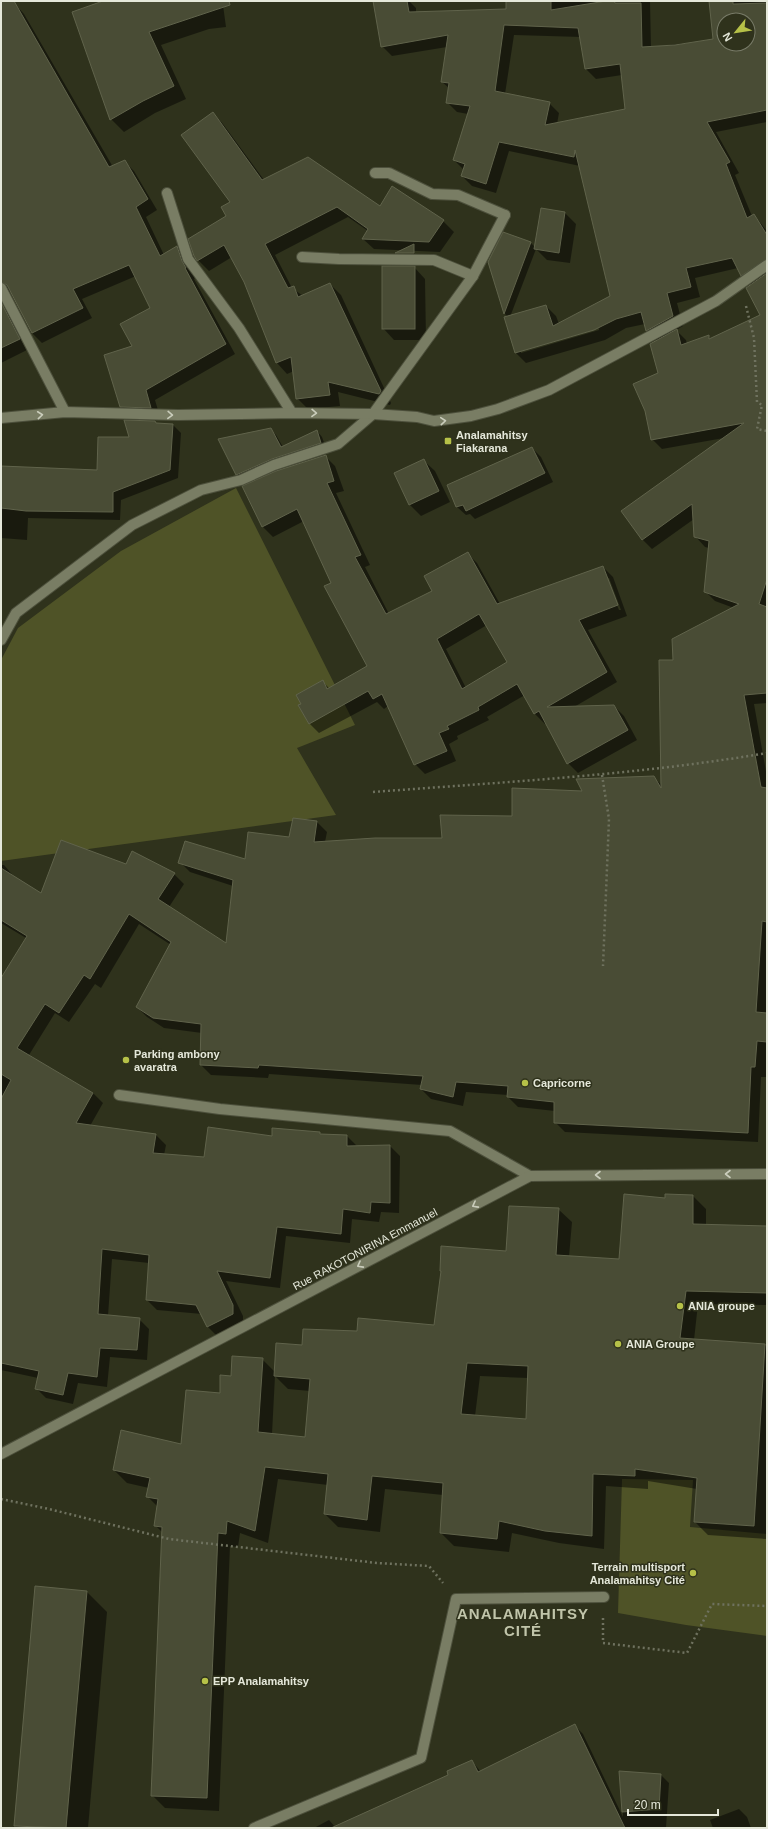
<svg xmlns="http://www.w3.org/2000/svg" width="768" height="1829" font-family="Arial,sans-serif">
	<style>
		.green { fill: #4f5327 }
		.shadow { fill: #0007; fill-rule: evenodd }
		.building { fill: #494c35; stroke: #60634b; fill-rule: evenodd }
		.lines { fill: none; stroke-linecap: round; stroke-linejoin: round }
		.lane-casing { stroke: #4d503c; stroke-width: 12 }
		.street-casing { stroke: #4d503c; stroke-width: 12 }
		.secondary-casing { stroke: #4d503c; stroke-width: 12 }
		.path { stroke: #6f725f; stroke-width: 2.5; stroke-dasharray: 2 3; stroke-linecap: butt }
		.lane { stroke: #797d64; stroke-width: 10 }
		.street { stroke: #797d64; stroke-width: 10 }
		.secondary { stroke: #797d64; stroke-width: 10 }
		.oneway { stroke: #cacdbc }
		.poi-dot { fill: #b6c148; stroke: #2f321c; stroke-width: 1.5 }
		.labels { text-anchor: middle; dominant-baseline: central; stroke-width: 3; stroke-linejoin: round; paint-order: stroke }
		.poi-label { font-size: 11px; font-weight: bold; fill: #e5e8da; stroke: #2f321c; text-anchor: start }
		.street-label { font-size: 11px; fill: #e5e8da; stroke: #2f321c }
		.district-label { font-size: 15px; font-weight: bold; letter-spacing: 1px; fill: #c1c5aa; stroke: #2f321c }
	</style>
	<rect width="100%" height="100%" fill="#2f321c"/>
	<!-- green -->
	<g class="green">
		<path d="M236 488 355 725 297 748 336 815 1 861V660L18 628 121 551Z"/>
		<path d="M622 1479 693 1480 690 1527 767 1534V1636L686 1625 618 1613Z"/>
	</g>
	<!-- shadow -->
	<g class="shadow">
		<path d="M106 1H219L223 5 226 27 209 29 161 45 186 99 155 113 124 132 111 119 73 12Z"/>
		<path d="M386 1H409L416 8V12L507 10V1H650L651 47 714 40 710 1H767V122L716 132 739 173 735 175 752 216 754 215 767 231V703L754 704 767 777V1077H761L758 1142 565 1132 555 1122V1111L518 1107 508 1097V1095L466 1092 463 1106 431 1099 421 1089 422 1085 269 1074 268 1078 211 1075 201 1065 202 1033 164 1028 147 1017 137 1007 171 945 139 924 101 988 95 984 69 1022 55 1013 29 1055 93 1093 103 1103 90 1126 156 1135 166 1145 164 1155 205 1158 273 1137 320 1133 322 1135 347 1136 357 1146H390L400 1156 399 1213 381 1212 379 1222 352 1219 350 1243 286 1236 280 1288 226 1281 243 1316V1324L218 1337 208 1327 202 1314 157 1310 147 1300 149 1263 112 1259 108 1316 139 1319 149 1329 147 1360 110 1357 107 1387 78 1383 73 1404 46 1398 36 1388 38 1378 1 1370V980L26 938 1 923V865H4L15 878 42 894 126 865 174 874 184 884 169 907 227 944 233 886 190 872 180 862 246 860 290 839 317 822 327 832 325 842 443 839 584 792 653 777 662 785 674 661 734 608 715 601 705 591 709 548 705 547 695 536 694 519 652 549 642 539 724 438 662 449 652 439 659 374 658 341 647 330 645 324 626 328 605 340 526 363 516 353 508 317 504 313 489 262 504 234 531 243 536 248 565 213 576 224 570 263 547 260 536 249 510 317 546 306 556 316 559 324 611 296 580 166 509 151 496 193 472 186 462 176 464 170 454 160 468 114 457 112 447 102 449 88 442 82 447 47 392 56 382 46ZM724 20H748V44H724ZM514 35 581 37 586 69 596 79 622 75 626 110 557 124 559 113 549 103 505 94ZM738 268 741 275 751 285 761 316 711 339 708 336 687 344 686 340 676 330 683 326 677 303 700 297 695 278ZM599 328V330L521 353V350Z"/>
		<path d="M15 4 24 14 113 167 124 161 134 171 157 210 146 217 164 255 177 247 187 257 195 278 194 279 235 354 155 400 160 417 131 416 121 406 133 347 151 309 136 276 82 299 92 318 42 343 32 333 11 291 8 292 29 349 1 363V12Z"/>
		<path d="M213 113 223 124 264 180 381 208 392 187 443 221 454 232 440 252 374 249 363 239 368 231 348 217 275 255 292 288 303 296 330 284 341 295 391 403 390 405 338 392 340 406 308 409 297 398 294 371 287 374 277 363 245 281 232 257 209 271 198 260 227 217 231 202Z"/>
		<path d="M414 267 425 279 426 340H394L383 328Z"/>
		<path d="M157 424 173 425 181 433 178 478 121 500 120 520 28 518 27 540 1 538V467L98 472 131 439Z"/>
		<path d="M270 429 276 435 283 447 317 431 322 437 326 448 242 480 237 474Z"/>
		<path d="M532 448 541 457 553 482 475 519 470 514 466 515 457 507 448 485Z"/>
		<path d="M325 456 335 466 344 491 336 493 370 565 365 567 389 614 434 591 467 553 477 563 500 604 603 567 613 577 627 616 588 630 617 682 574 707 614 706 624 716 637 740 578 773 568 763 546 723 545 724 535 714 525 695 487 717 489 720 457 736 458 739 449 744 456 761 425 774 415 764 388 706 384 709 377 702 319 733 309 723 323 682 330 689 368 666 333 583 304 521 273 537 263 527 243 487ZM606 578H609L621 610H619ZM487 625 508 662 466 688 446 649Z"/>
		<path d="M423 460 435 471 450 502 421 516 410 505 395 474Z"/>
		<path d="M693 1196 706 1209V1225L767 1227V1305L698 1304 694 1340 765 1345 767 1347V1539L708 1535 695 1522 697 1489 648 1481V1489L606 1486 604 1549 559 1543 512 1533 509 1552 454 1546 441 1533 443 1495 385 1489 380 1532 338 1527 325 1514 328 1485 278 1479 268 1543 240 1533 238 1547 230 1546 219 1811 165 1808 152 1795 162 1532 155 1525 158 1507 147 1496 149 1488 127 1483 114 1470 182 1445 232 1377 262 1359 275 1372 303 1346 358 1332 435 1326 507 1252 558 1209 572 1222 569 1257 620 1260 666 1199ZM275 1376 288 1389 310 1391 306 1438 272 1434ZM480 1376 528 1378 526 1420 475 1416Z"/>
		<path d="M87 1592 107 1612 88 1828H18L15 1826Z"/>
		<path d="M575 1726 583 1734 623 1817 620 1772 661 1775 669 1783 666 1828H339L450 1776 472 1761 481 1772Z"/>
		<path d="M739 1809 747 1817 751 1828H713L710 1820Z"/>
		<path d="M329 1820 336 1828H314Z"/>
	</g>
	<!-- building -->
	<g class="building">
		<path d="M1 1H14L109 167 125 160 148 199 136 207 160 256 177 246 182 261 186 268H185L226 344 146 390 151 408 120 407 104 355 132 346 120 324 150 308 129 265 73 289 83 308 32 333 7 285 1 282Z"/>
		<path d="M103 1H229L230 5 149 32 174 86 143 101 110 120 72 12Z"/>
		<path d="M373 1H407L409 12 506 9V1H551V10L606 1H614L615 3H641L642 47 675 45 713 39 709 1H733V4L767 3V110L707 122 730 162 726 164 747 218 754 214 767 235V259L741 276 732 258 686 268 691 287 667 293 673 316 646 331 641 312 616 319 594 330 515 353 504 317 546 305 553 326 610 296 575 150 574 157 499 142 486 184 461 176 465 164 453 160 470 106 446 103 449 83 441 82 448 35 381 47ZM724 20H748V44H724ZM504 25 578 28 585 69 620 64 625 109 545 125 550 102 495 91Z"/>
		<path d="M213 112 262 180 308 157 380 206 392 186 444 220 429 242 362 239 368 229 337 207 265 244 288 288 294 286 298 297 330 283 381 391 379 394 328 382 330 395 296 399 291 357 276 363 244 282 224 245 197 261 194 256 188 239 226 216 221 207 230 202 181 135Z"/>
		<path d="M541 208 565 212 559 253 534 249Z"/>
		<path d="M503 232 531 242 504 314 488 262Z"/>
		<path d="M414 244V253H395Z"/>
		<rect x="382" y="266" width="33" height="63"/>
		<path d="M767 273V579L759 604 767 607V693L744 695 761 787 767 788V922L762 921 756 1012 767 1013V1042L757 1041 755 1067H751L748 1133 554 1123V1102L507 1097 508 1086 456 1082 453 1097 420 1089 423 1076 259 1065 258 1068 200 1065 201 1024 153 1018 136 1007 171 942 129 914 90 979 84 975 59 1013 45 1004 17 1048 93 1093 76 1123 156 1134 153 1153 204 1157 208 1127 272 1136V1128L320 1132V1134L347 1135V1146L390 1145V1203L371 1202 370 1213 343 1209 341 1234 277 1227 270 1278 217 1271 233 1305V1314L207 1327 196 1305 146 1300 149 1255 102 1249 98 1314 140 1318 137 1350 100 1348 97 1377 68 1373 63 1395 35 1389 39 1371 1 1363V1099L11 1080 1 1074V978L27 936 1 920V868L41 893 61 840 126 864 132 851 175 873 158 899 226 943 233 880 178 863 185 841 245 859 248 832 289 837 293 818 317 821 314 842 375 838H442L440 815 512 816V788L582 791 576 779 654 776 661 788 659 660H673L672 639 739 604 704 592 709 541 694 537 692 504 642 540 621 511 744 423 651 440 645 411 633 384 658 373 650 344 677 329 681 345 709 335V339L760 315 746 288Z"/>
		<path d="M1 302 20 339 1 348Z"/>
		<path d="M124 420 155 421 156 423 173 424 170 470 113 492V512L26 511 1 508V466L97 470 98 437H129Z"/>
		<path d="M271 428 281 447 317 430 321 443 272 459 236 475 218 439Z"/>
		<path d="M532 447 545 473 466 511 463 505 456 507 447 485Z"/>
		<path d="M326 455 334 481 327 483 361 555 355 557 386 614 432 591 424 576 468 552 497 604 603 566 618 605 579 620 607 672 547 707 614 705 628 730 567 764 539 711 534 714 517 684 478 707 479 710 447 726 449 729 439 733 447 751 414 765 382 694 373 699 368 691 309 724 298 705 301 704 296 695 323 680 327 689 367 666 324 586 331 583 297 509 262 527 242 486 276 471ZM479 614 507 662 462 689 437 639Z"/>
		<path d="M424 459 439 491 409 505 394 473Z"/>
		<path d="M624 1194 665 1198V1194L693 1195V1224L767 1226V1293L686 1291 680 1338 765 1344 754 1526 694 1522 697 1478 635 1469V1476L593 1474 592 1536 545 1531 499 1521 497 1539 440 1533 443 1483 372 1476 367 1520 324 1514 328 1474 265 1467 255 1531 227 1521 226 1534 218 1533 207 1798 151 1796 162 1527 154 1526 158 1499 146 1497 150 1478 113 1470 121 1430 181 1444 186 1390 220 1393V1375L231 1376 232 1356 263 1358 258 1432 305 1437 310 1379 274 1376 276 1343 302 1345 303 1329 357 1331 358 1318 434 1325 441 1271H440L441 1246 506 1251 509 1206 559 1208 556 1255 619 1259ZM467 1363 528 1366 526 1419 461 1414Z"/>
		<path d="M35 1586 87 1591 66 1828 14 1826Z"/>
		<path d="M575 1724 625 1828H331L448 1775 447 1771 472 1760 478 1772Z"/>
		<path d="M619 1771 661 1774 659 1809 622 1812Z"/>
	</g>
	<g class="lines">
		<!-- lane casing -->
		<g class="lane-casing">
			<g id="lane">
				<path d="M375 173H389L432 194 458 195 505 215"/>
				<path d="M302 257 339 259 434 260 473 276"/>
			</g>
		</g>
		<!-- street casing -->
		<g class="street-casing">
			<g id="street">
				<path d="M167 193 188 259 239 328 292 413"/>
				<path d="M1 288 65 412"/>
				<path d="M1 640 16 613 132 525 201 490 241 480 274 465 338 444 373 414 473 276 505 215"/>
				<path d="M119 1095 220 1109 450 1131 530 1176"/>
				<path d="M1 1454 530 1176 767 1174"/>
				<path d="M254 1828 421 1758 456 1599 604 1597"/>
			</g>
		</g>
		<!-- secondary casing -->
		<g class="secondary-casing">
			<path id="secondary" d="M1 418 65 412 178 415 292 413 373 414 417 417 434 421 471 416 498 409 549 390 716 301 767 265"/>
		</g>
		<!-- path -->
		<g class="path">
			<path d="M746 306 754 338 757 402 762 405 757 429 767 431"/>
			<path d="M602 775 609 819 603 966"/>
			<path d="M373 792C505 782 637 775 767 753"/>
			<path d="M1 1499 49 1509 169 1539 377 1563 429 1566 443 1583"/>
			<path d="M603 1618V1643L687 1653 712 1604 767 1606"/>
		</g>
		<!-- lane -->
		<use href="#lane" class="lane"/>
		<!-- street -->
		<use href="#street" class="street"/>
		<!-- secondary -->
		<use href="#secondary" class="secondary"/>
	</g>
	<!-- one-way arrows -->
	<defs><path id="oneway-chevron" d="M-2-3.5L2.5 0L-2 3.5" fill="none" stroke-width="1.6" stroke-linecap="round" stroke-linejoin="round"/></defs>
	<g class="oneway">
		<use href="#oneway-chevron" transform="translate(314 413) rotate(1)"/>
		<use href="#oneway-chevron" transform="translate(40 415) rotate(-6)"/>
		<use href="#oneway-chevron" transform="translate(170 415) rotate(2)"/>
		<use href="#oneway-chevron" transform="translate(443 421) rotate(-5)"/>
		<use href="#oneway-chevron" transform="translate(728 1174) rotate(180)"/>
		<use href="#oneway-chevron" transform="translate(598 1175) rotate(180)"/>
		<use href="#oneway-chevron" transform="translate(475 1205) rotate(152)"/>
		<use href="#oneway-chevron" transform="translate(360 1265) rotate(152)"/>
	</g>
	<!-- markers -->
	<g class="poi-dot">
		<rect x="444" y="437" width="8" height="8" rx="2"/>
		<circle cx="126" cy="1060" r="4"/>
		<circle cx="525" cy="1083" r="4"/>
		<circle cx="680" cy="1306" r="4"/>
		<circle cx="618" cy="1344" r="4"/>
		<circle cx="693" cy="1573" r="4"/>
		<circle cx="205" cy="1681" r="4"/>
	</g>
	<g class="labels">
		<!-- poi labels -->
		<g class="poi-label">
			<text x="456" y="435">Analamahitsy<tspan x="456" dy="13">Fiakarana</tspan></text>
			<text x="134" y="1054">Parking ambony<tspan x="134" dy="13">avaratra</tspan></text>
			<text x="533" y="1083">Capricorne</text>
			<text x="688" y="1306">ANIA groupe</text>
			<text x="626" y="1344">ANIA Groupe</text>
			<text x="685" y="1567" text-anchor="end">Terrain multisport<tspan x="685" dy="13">Analamahitsy Cité</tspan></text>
			<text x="213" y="1681">EPP Analamahitsy</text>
		</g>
		<!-- street labels -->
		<g class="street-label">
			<text transform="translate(365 1249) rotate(-28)">Rue RAKOTONIRINA Emmanuel</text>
		</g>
		<!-- district labels -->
		<g class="district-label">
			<text x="523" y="1613">ANALAMAHITSY<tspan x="523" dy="17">CITÉ</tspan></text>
		</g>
	</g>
	<!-- border -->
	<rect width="768" height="1829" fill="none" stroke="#e5e8da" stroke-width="4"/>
	<!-- north arrow -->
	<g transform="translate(736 32) rotate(240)"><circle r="19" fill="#2f321c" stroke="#787b68"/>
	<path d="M0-3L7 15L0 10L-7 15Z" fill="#b6c148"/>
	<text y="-6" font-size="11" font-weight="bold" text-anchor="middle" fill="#e5e8da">N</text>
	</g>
	<!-- scale -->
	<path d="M628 1809v6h90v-6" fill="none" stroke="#e5e8da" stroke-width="2"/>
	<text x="634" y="1809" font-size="12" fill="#e5e8da" stroke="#2f321c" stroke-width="3" paint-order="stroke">20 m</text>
</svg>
